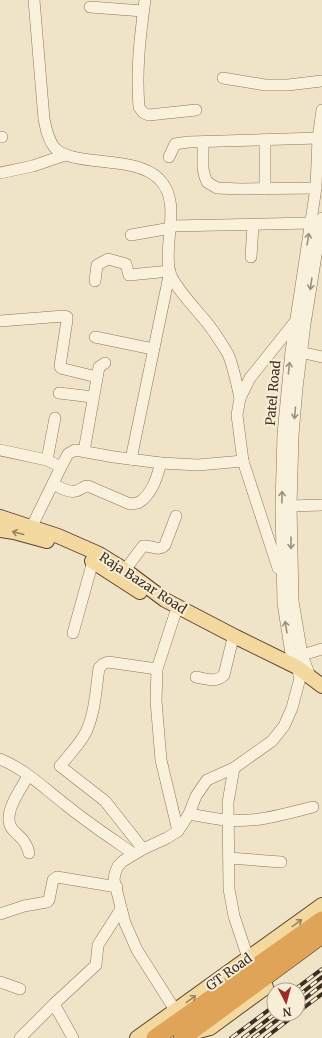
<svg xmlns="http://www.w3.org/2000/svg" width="322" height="1038" font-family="Merriweather,serif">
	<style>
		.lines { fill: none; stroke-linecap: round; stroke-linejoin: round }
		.minor-casing { stroke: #8d765c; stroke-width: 12 }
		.major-casing { stroke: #5b4430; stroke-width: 16 }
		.highway-casing { stroke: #5b4430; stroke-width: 18 }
		.minor { stroke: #faf1dc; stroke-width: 11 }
		.major { stroke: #f3d9a0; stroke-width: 14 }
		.highway { stroke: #e0a458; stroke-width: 17 }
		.rail-casing { stroke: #3d2e20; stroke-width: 4 }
		.rail { stroke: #f7eed8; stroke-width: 2.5; stroke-dasharray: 8; stroke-linecap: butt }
		.oneway { stroke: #9c907e }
		.oneway2 { stroke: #988460 }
		.labels { text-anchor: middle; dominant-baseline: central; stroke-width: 4; stroke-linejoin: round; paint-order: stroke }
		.street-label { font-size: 13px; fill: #3d2e20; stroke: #f7eed8 }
	</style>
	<rect width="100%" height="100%" fill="#f0e4c8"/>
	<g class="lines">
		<!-- minor casing -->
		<g class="minor-casing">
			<g id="minor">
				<path d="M34 0 44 119C46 129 48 139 54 147 71 168 135 154 159 179 183 202 162 245 170 273 175 288 197 310 208 324 215 333 222 344 228 354 233 365 237 385 240 398"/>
				<path d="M145 0C140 36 136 71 139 107 142 112 144 114 149 115L196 110"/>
				<path d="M90 7 143 11"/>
				<path d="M223 78 265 85H288L322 81"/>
				<path d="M0 137H2"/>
				<path d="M265 140V189"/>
				<path d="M203 142V169L205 177 207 182 217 188 241 189 316 188"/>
				<path d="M169 157 175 144 188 142 318 138"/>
				<path d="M0 173 33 166 65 155"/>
				<path d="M171 226 310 223"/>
				<path d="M131 235 171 228"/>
				<path d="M251 257 253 225"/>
				<path d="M95 281 97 265 108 259 126 264 129 275 170 271 131 459"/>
				<path d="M0 321 64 316 67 317V320L60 366 61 368 64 369 97 377"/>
				<path d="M95 337 153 349"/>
				<path d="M295 351 322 357"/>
				<path d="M59 393 93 397"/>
				<path d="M0 450 47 460 61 467 68 454 75 450 114 457 161 463 198 465 243 461"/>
				<path d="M84 451 99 367 105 363"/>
				<path d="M47 460 55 418"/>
				<path d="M53 484C60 487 68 493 76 491 81 490 83 486 88 486L130 504 138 503C152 495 157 477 161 463"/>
				<path d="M291 506 322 505"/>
				<path d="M32 526 61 467"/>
				<path d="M278 568 243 461 237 415 240 398 250 378 294 323"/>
				<path d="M125 570 143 546C151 545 159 552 165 545L176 516"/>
				<path d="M175 614 157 669 156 701 161 760 178 831"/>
				<path d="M73 633 93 561"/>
				<path d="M295 655H302L322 649"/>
				<path d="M196 677C207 679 216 683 224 675L232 642"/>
				<path d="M311 679 302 655 293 601 291 506 293 435 297 388 305 324 322 218"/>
				<path d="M0 759C25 769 45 789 66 805 88 823 111 838 134 854"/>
				<path d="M234 768 228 802 229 889 234 916 248 958"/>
				<path d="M28 776C21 789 0 816 13 830 20 837 27 842 29 853"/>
				<path d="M189 814C202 816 214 819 226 820 256 823 285 814 313 807"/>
				<path d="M143 849 105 801 60 766C69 755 80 744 86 732 95 713 96 689 99 668L103 664 108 662 157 669"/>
				<path d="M229 858 281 862"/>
				<path d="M0 914 24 906 47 902 49 900 53 880 57 877 117 887"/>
				<path d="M0 982 20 989"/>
				<path d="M54 1004 73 1038"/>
				<path d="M175 1010 137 950 125 923 114 880 115 873 118 866 123 861 143 849 167 838 178 831 189 814 196 796 207 780 234 768 272 741 284 726 292 708 300 678 297 667 291 654 283 603 281 506 283 434 291 351 316 188 318 138 322 110"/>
				<path d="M20 1038 54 1004 96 965 98 945 121 909"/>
			</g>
		</g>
		<!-- major casing -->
		<g class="major-casing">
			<g id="major">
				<path d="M0 517 58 536 99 554 125 570 165 600 236 637 297 667 322 686"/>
				<path d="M0 530 14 532 47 541"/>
				<path d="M92 561 140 592"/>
				<path d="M191 1033 210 1028 266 987"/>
				<path d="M137 1038 322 905"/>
			</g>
		</g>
		<!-- highway casing -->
		<g class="highway-casing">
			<g id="highway">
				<path d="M155 1038 322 920"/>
				<path d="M182 1038 322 935"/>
			</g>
		</g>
		<!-- minor -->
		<use href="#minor" class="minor"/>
		<!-- major -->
		<use href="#major" class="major"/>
		<!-- highway -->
		<use href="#highway" class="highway"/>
		<!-- rail casing -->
		<g class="rail-casing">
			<g id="rail">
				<path d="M294 990 322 969"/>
				<path d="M298 996 322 977"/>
				<path d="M298 1004 322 985"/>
				<path d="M298 1012 322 994"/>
				<path d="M231 1038 274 1006"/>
				<path d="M243 1038 275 1014"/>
				<path d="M253 1038 285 1014"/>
				<path d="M265 1038 296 1014"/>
			</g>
		</g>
		<!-- rail -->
		<use href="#rail" class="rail"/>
	</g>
	<!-- one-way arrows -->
	<defs><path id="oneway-shaft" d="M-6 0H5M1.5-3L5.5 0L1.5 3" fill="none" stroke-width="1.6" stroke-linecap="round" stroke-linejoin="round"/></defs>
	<g class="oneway">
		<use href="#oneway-shaft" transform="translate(308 239) rotate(-81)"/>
		<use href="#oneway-shaft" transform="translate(311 284) rotate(98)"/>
		<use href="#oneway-shaft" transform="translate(289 368) rotate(-84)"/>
		<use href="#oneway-shaft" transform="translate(295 413) rotate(95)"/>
		<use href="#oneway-shaft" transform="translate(282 497) rotate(-89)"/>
		<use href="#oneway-shaft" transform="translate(291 543) rotate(90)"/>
		<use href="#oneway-shaft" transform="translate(286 627) rotate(-99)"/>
	</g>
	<g class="oneway2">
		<use href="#oneway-shaft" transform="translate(18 533) rotate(-165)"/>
		<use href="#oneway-shaft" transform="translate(297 923) rotate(-36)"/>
		<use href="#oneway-shaft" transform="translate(191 999) rotate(-36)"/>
	</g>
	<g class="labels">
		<!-- street labels -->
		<g class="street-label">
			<text transform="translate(273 393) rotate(-85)">Patel Road</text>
			<text transform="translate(143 583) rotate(33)">Raja Bazar Road</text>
			<text transform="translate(229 972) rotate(-36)">GT Road</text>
		</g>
	</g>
	<!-- north arrow -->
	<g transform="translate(286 1002) rotate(174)"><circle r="19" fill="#f7eed8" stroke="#ada18e"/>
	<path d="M0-3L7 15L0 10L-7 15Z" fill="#9e2a2b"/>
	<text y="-6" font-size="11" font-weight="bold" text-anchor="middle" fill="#3d2e20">N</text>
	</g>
</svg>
